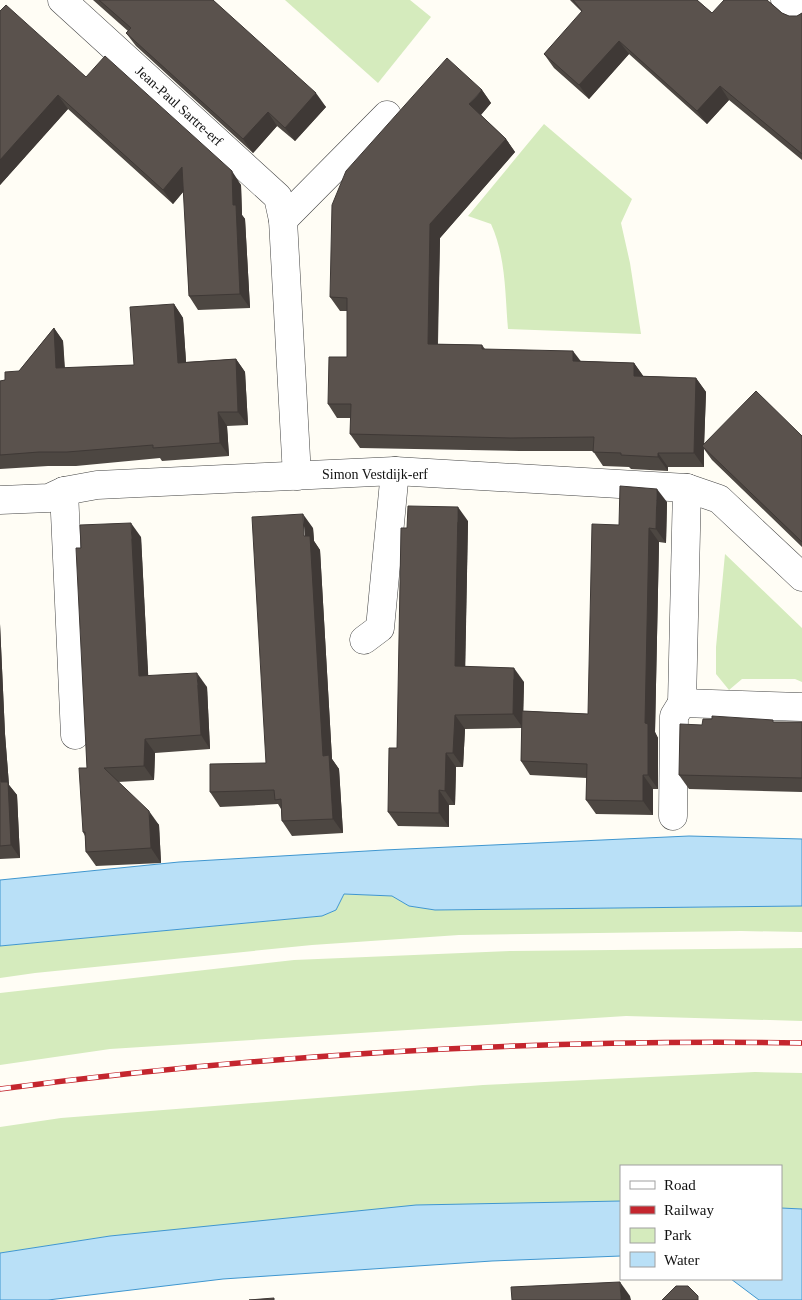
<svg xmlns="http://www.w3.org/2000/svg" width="802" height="1300" font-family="'Times New Roman',serif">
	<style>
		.green { fill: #d5ebbd }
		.water { fill: #b9e0f7; stroke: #3f96cf }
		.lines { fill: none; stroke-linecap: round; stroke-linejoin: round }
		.street-casing { stroke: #444; stroke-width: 29 }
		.street { stroke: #fff; stroke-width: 28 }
		.rail-casing { stroke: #c4262e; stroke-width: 5.5 }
		.rail { stroke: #fff; stroke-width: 4; stroke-dasharray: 11; stroke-linecap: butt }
		.wall { fill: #4d4742 }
		.shaded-wall { fill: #3f3936 }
		.building { fill: #5a524d; stroke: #3f3936 }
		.labels { text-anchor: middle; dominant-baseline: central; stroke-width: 5; stroke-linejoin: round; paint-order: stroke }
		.street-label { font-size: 14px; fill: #111; stroke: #fff }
	</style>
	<rect width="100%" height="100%" fill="#fffdf5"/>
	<!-- green -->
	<g class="green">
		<path d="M285 0H410L431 17 378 83Z"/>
		<path d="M544 124 632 199 621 223 630 263 641 334 508 329C505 294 506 257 491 224L468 216Z"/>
		<path d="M725 554 802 628V682L795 679H742L729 690 716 674V647Z"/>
		<path d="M344 894 392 896 409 906 435 910 802 906V932L741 931 459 935 312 945 35 973 0 978V946L322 916 336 910Z"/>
		<path d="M802 948V1021L626 1016 110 1049 0 1065V993L294 960 511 951Z"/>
		<path d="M755 1072 802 1073V1209L781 1208V1166H621V1201L586 1202 110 1236 0 1253V1127L61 1118 483 1085Z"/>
	</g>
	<!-- water -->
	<g class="water">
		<path d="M689 836 802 839V906L435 910 409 906 392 896 344 894 336 910 322 916 0 946V880L179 862 384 850Z"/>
		<path d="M621 1201V1256L492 1261 223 1279 48 1300H0V1253L110 1236 416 1205Z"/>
		<path d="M781 1208 802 1209V1300H759L731 1279H781Z"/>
	</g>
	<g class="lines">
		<!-- street casing -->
		<g class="street-casing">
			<g id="street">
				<path d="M62 0 278 197 283 220 297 476"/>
				<path d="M785 0 802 15"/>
				<path d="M283 220 387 115"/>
				<path d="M687 488 682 703 802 707"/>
				<path d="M64 491 75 735"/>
				<path d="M0 500 49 498 64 491 97 485 395 471 687 488 719 499 802 577"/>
				<path d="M364 640 380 628 395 471"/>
				<path d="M673 816 674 716 682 703"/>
			</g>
		</g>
		<!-- street -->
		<use href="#street" class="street"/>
		<!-- rail casing -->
		<g class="rail-casing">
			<path id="rail" d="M0 1089C266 1054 534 1039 802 1043"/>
		</g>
		<!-- rail -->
		<use href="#rail" class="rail"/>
	</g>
	<!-- wall -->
	<g class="wall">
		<path d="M93 0H213L326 107 295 141 277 126 253 153 136 46 126 33 128 31Z"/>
		<path d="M570 0H697L712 13 770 2 782 13 789 16H797L802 13V160L729 100 707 124 629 54 589 99 554 68 544 54 582 12Z"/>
		<path d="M0 11 86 77 241 185 242 215 245 219 250 308 198 310 189 296 184 191 173 204 68 109 0 185Z"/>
		<path d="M482 90 491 103 481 115 506 139 515 152 440 238 438 344 482 345 485 349 581 361 634 363 643 376 696 378 706 392 704 444 802 436V547L712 460 704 449V467H668V471L631 469 629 467 603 466 593 451H520L360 448 350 434 351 418H337L328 404 347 357V311H340L330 297Z"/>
		<path d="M174 304 183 318 186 362 236 359 245 372 248 425 227 426 229 456 162 461 160 458 76 466H48L0 469V381L5 380 19 371 54 328 63 341 65 368 134 365Z"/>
		<path d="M667 502 666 543 659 542 655 732 658 738V789H653V815L596 814 586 800 587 778 530 775 521 761 522 728 465 729 463 767H456L455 805H449V827L398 826 388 812 397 748 407 528 468 521 465 666 524 682 523 711 588 714 619 525Z"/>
		<path d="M313 528 314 541 320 550 332 759 339 769 343 833 292 836 282 821 281 809 278 804 220 807 210 792 266 763Z"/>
		<path d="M141 537 148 675 207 687 210 749 155 753 154 780 118 782 159 825 161 863 96 866 86 852 85 836 83 832 87 768 81 548Z"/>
		<path d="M0 624 5 734 9 785 17 795 20 858 0 859Z"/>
		<path d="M774 722H802V792L689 789 679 775 702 725Z"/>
	</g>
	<!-- shaded-wall -->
	<g class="shaded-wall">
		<path d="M619 41 629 54 589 99 579 85Z"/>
		<path d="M720 86 729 100 707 124 697 111Z"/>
		<path d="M482 90 491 103 478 118 469 104Z"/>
		<path d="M316 93 326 107 295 141 285 128Z"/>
		<path d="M58 95 68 109 0 185V160Z"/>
		<path d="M268 112 277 126 253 153 243 139Z"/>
		<path d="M506 139 515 152 440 238 437 358 428 344 430 224Z"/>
		<path d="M182 167 192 181 173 204 163 190Z"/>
		<path d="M232 171 241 185 242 215 245 219 250 308 240 294 233 205Z"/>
		<path d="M174 304 183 318 187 376 178 363Z"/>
		<path d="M54 328 63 341 65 381 56 368Z"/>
		<path d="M573 351 583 364 573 361Z"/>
		<path d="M236 359 245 372 248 425 238 412Z"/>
		<path d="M634 363 644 377 634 376Z"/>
		<path d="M696 378 706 392 704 448 702 446 704 449V467L694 453Z"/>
		<path d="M218 412 227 426 229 456 220 443Z"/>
		<path d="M658 453 668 467V471L658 457Z"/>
		<path d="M657 489 667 502 666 543 656 529Z"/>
		<path d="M458 507 468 521 465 680 455 666Z"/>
		<path d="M303 514 313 528 314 541 320 550 332 759 339 769 343 833 333 819 323 756Z"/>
		<path d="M131 523 141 537 149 690 139 676Z"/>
		<path d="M649 528 659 542 655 732 658 738V789L648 775 645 723Z"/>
		<path d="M0 624 5 734 9 785 17 795 20 858 11 845 1 782 0 767Z"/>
		<path d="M514 668 524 682 523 728 513 714Z"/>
		<path d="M197 673 207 687 210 749 201 735Z"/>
		<path d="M455 715 465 729 463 767 453 753Z"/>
		<path d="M145 739 155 753 154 780 144 766Z"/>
		<path d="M446 753 456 767 455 805 445 791Z"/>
		<path d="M643 775 653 789V815L643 801Z"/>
		<path d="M439 790 449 805V827L439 813Z"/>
		<path d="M149 811 159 825 161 863 151 848Z"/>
		<path d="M620 1282 630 1296 631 1300H621Z"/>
	</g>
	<!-- building -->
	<g class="building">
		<path d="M99 0H213L316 93 285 128 268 112 243 139 126 33 131 28Z"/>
		<path d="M573 0H697L712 13 724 0H767L782 13 789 16H797L802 13V154L720 86 697 111 619 41 579 85 544 54 582 11Z"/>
		<path d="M6 5 86 77 105 56 232 171 233 205H236L240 294 189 296 182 167 163 190 58 95 0 160V11Z"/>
		<path d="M447 58 482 90 469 104 506 139 430 224 428 344 482 345V349L573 351V361L634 363V376L696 378 694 453H658V457L621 455V453L593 452 594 437 511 438 350 434 351 404H328L329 357H347V298L330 297 332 205 346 171Z"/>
		<path d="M174 304 178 363 236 359 238 412H218L220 443 153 448V445L67 452H39L0 455V381L5 380V372L19 371 54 328 56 368 134 365 130 307Z"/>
		<path d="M756 391 802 436V542L702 446Z"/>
		<path d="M620 486 657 489 656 529 649 528 645 723 648 724V775H643V801L586 800 587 764 521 761 522 711 588 714 592 524 619 525Z"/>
		<path d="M408 506 458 507 455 666 514 668 513 714 455 715 453 753H446L445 791 439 790V813L388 812 389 748H397L401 528H407Z"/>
		<path d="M303 514 304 536H310L323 756 329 755 333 819 282 821 281 799 275 800 274 790 210 792V764L266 763 252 517Z"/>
		<path d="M131 523 139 676 197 673 201 735 145 739 144 766 104 768 149 811 151 848 86 852 85 832H83L79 768H87L76 548H81L80 525Z"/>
		<path d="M712 716 773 720V722H802V778L679 775 680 724 702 725 703 719H712Z"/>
		<path d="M0 767 1 782H8L11 845 0 846Z"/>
		<path d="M620 1282 621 1300H512L511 1287Z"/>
		<path d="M676 1286H688L698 1296V1300H662Z"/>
		<path d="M274 1298V1300H249Z"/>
	</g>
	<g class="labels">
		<!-- street labels -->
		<g class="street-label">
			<text transform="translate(179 106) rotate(42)">Jean-Paul Sartre-erf</text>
			<text x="375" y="474">Simon Vestdijk-erf</text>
		</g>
	</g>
	<!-- legend -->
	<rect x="620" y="1165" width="162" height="115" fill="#ffffff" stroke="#a0a0a0"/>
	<rect x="630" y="1181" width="25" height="8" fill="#ffffff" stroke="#a0a0a0"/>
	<text x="664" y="1190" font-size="15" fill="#111111">Road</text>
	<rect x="630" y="1206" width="25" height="8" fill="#c4262e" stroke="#a0a0a0"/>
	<text x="664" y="1215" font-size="15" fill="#111111">Railway</text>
	<rect x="630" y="1228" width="25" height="15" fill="#d5ebbd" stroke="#a0a0a0"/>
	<text x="664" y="1240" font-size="15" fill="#111111">Park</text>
	<rect x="630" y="1252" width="25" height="15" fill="#b9e0f7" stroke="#a0a0a0"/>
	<text x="664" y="1265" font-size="15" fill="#111111">Water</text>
</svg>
